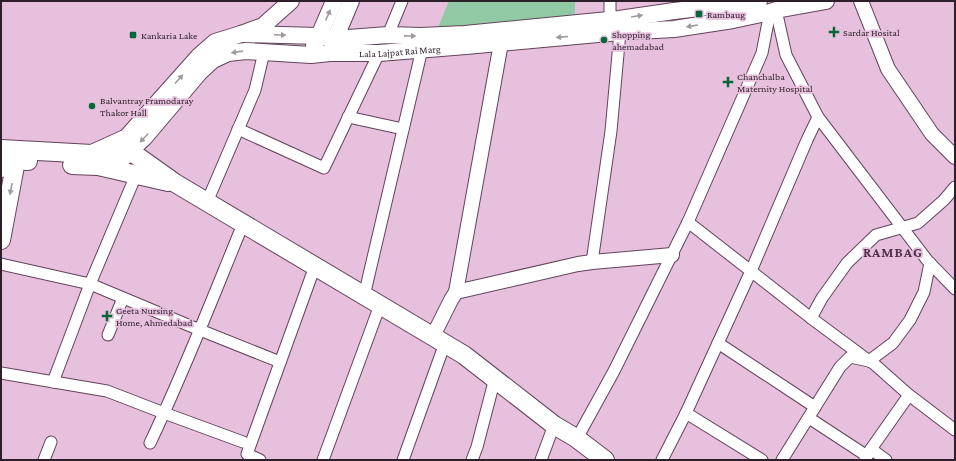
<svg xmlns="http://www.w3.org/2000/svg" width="956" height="461" font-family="'Crimson Pro',serif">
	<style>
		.green { fill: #92c9a5 }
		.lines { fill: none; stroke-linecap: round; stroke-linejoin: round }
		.minor-casing { stroke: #63435b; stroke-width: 13 }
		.tertiary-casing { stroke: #63435b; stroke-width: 16 }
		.secondary-casing { stroke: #63435b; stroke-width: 18 }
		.primary-casing { stroke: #63435b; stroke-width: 20 }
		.minor { stroke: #fff; stroke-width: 11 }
		.tertiary { stroke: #fff; stroke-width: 14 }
		.secondary { stroke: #fff; stroke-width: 16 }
		.primary { stroke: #fff; stroke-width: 18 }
		.oneway { fill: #a09a9f }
		.poi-dot { fill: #07673b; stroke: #e6c0dc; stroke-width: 1.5 }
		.labels { text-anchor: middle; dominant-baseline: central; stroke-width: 3.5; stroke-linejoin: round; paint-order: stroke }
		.poi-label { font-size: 10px; fill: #2d1f2a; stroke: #e6c0dc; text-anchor: start }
		.street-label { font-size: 10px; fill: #2d1f2a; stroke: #e6c0dc }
		.district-label { font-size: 14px; font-weight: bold; letter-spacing: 1px; fill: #51324a; stroke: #e6c0dc }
	</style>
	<rect width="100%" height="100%" fill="#e6c0dc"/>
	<!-- green -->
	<path class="green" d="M449 1H575V16L437 30Z"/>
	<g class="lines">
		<!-- minor casing -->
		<g class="minor-casing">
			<g id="minor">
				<path d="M776 10 786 55 818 117 927 260 955 289"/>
				<path d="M610 20V1"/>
				<path d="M388 35 402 1"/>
				<path d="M348 117 403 129"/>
				<path d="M238 129 324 168 379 53"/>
				<path d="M207 202 255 90 264 52"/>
				<path d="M688 222 811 318 869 361 873 363 909 395 955 430"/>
				<path d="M592 262 611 131 620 32"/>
				<path d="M1 264 90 284 200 330 280 362"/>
				<path d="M364 296 422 49"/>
				<path d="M811 318 822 298 847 263 876 235 918 223 944 200 955 187"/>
				<path d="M108 335 123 298"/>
				<path d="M718 343 815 407"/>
				<path d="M1 373 107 391 164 413 243 442"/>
				<path d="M53 382 90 284 136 175"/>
				<path d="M686 413 762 460"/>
				<path d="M809 418 867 456"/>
				<path d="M576 438 581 431 614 371 688 222 762 53 770 12"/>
				<path d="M150 443C184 372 213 297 243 224"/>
				<path d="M871 449 886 460"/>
				<path d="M44 460 51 442"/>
				<path d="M260 460 247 454 315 266"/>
				<path d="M323 460 380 305"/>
				<path d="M403 460 445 343"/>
				<path d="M472 460 477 447 495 378"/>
				<path d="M541 460 554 425"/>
				<path d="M662 460 686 413 751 271 807 140 818 117"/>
				<path d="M782 460 840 367 850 357 869 361 893 343 910 320 924 292 930 263"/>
				<path d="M865 460 871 449 909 395"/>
			</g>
		</g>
		<!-- tertiary casing -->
		<g class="tertiary-casing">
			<g id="tertiary">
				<path d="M861 1 888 69 932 134 955 157"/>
				<path d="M456 292 501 43"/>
				<path d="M433 336 451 300 456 292 578 264 592 262 672 255"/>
			</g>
		</g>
		<!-- secondary casing -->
		<g class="secondary-casing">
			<g id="secondary">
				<path d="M241 34 319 36 335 39 388 35 421 36 465 34 619 19 674 11 759 1"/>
				<path d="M314 46 319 36 334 1"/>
				<path d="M332 48 335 39 351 1"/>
				<path d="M125 139 199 56 215 42 241 34 263 26 291 1"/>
				<path id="s1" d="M130 151 144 138 199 73 213 60 228 53 246 51 311 55 330 53H379L466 46 620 32 674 29 733 20 770 12 776 10 826 1"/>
			</g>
		</g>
		<!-- primary casing -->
		<g class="primary-casing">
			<g id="primary">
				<path d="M1 149 92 154 125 139 130 151 175 183 464 355 554 425 576 438 605 460"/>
				<path d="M72 165 98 166 124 156 130 151"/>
				<path d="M98 166 168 182"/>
				<path d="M1 168 7 160 28 161"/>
				<path d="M1 240 18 150"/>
			</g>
		</g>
		<!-- minor -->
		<use href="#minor" class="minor"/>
		<!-- tertiary -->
		<use href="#tertiary" class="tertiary"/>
		<!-- secondary -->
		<use href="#secondary" class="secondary"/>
		<!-- primary -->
		<use href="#primary" class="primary"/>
	</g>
	<!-- one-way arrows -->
	<defs><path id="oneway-solid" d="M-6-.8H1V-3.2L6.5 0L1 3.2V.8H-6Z"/></defs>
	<g class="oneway">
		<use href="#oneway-solid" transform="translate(328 15) rotate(-67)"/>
		<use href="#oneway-solid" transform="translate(637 16) rotate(-9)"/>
		<use href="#oneway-solid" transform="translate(692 26) rotate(171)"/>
		<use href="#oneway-solid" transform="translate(280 35) rotate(2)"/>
		<use href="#oneway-solid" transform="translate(410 36) rotate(1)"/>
		<use href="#oneway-solid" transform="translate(562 37) rotate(175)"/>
		<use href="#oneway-solid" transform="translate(237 52) rotate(172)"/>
		<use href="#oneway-solid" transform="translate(179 79) rotate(-48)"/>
		<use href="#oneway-solid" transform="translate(144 138) rotate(134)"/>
		<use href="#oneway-solid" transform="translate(11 189) rotate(101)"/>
	</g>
	<!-- markers -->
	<g class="poi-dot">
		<rect x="695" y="10" width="8" height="8" rx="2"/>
		<path d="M832 26h4v4h4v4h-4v4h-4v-4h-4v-4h4z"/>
		<rect x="129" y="31" width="8" height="8" rx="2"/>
		<circle cx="604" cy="40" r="4"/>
		<path d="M726 76h4v4h4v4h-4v4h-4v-4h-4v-4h4z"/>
		<circle cx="92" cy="106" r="4"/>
		<path d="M105 310h4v4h4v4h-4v4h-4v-4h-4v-4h4z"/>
	</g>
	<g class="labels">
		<!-- poi labels -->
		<g class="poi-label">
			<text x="707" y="14">Rambaug</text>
			<text x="843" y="32">Sardar Hosital</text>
			<text x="612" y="34">Shopping<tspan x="612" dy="12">ahemadabad</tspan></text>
			<text x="141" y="35">Kankaria Lake</text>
			<text x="737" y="76">Chanchalba<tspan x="737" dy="12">Maternity Hospital</tspan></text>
			<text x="100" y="100">Balvantray Pramodaray<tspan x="100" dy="12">Thakor Hall</tspan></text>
			<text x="116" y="310">Geeta Nursing<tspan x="116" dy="12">Home, Ahmedabad</tspan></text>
		</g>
		<!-- street labels -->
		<g class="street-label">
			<text stroke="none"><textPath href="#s1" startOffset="312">Lala Lajpat Rai Marg</textPath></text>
		</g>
		<!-- district labels -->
		<g class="district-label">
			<text x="893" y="252">RAMBAG</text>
		</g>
	</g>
	<!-- border -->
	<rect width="956" height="461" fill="none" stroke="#2d1f2a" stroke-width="4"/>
</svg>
